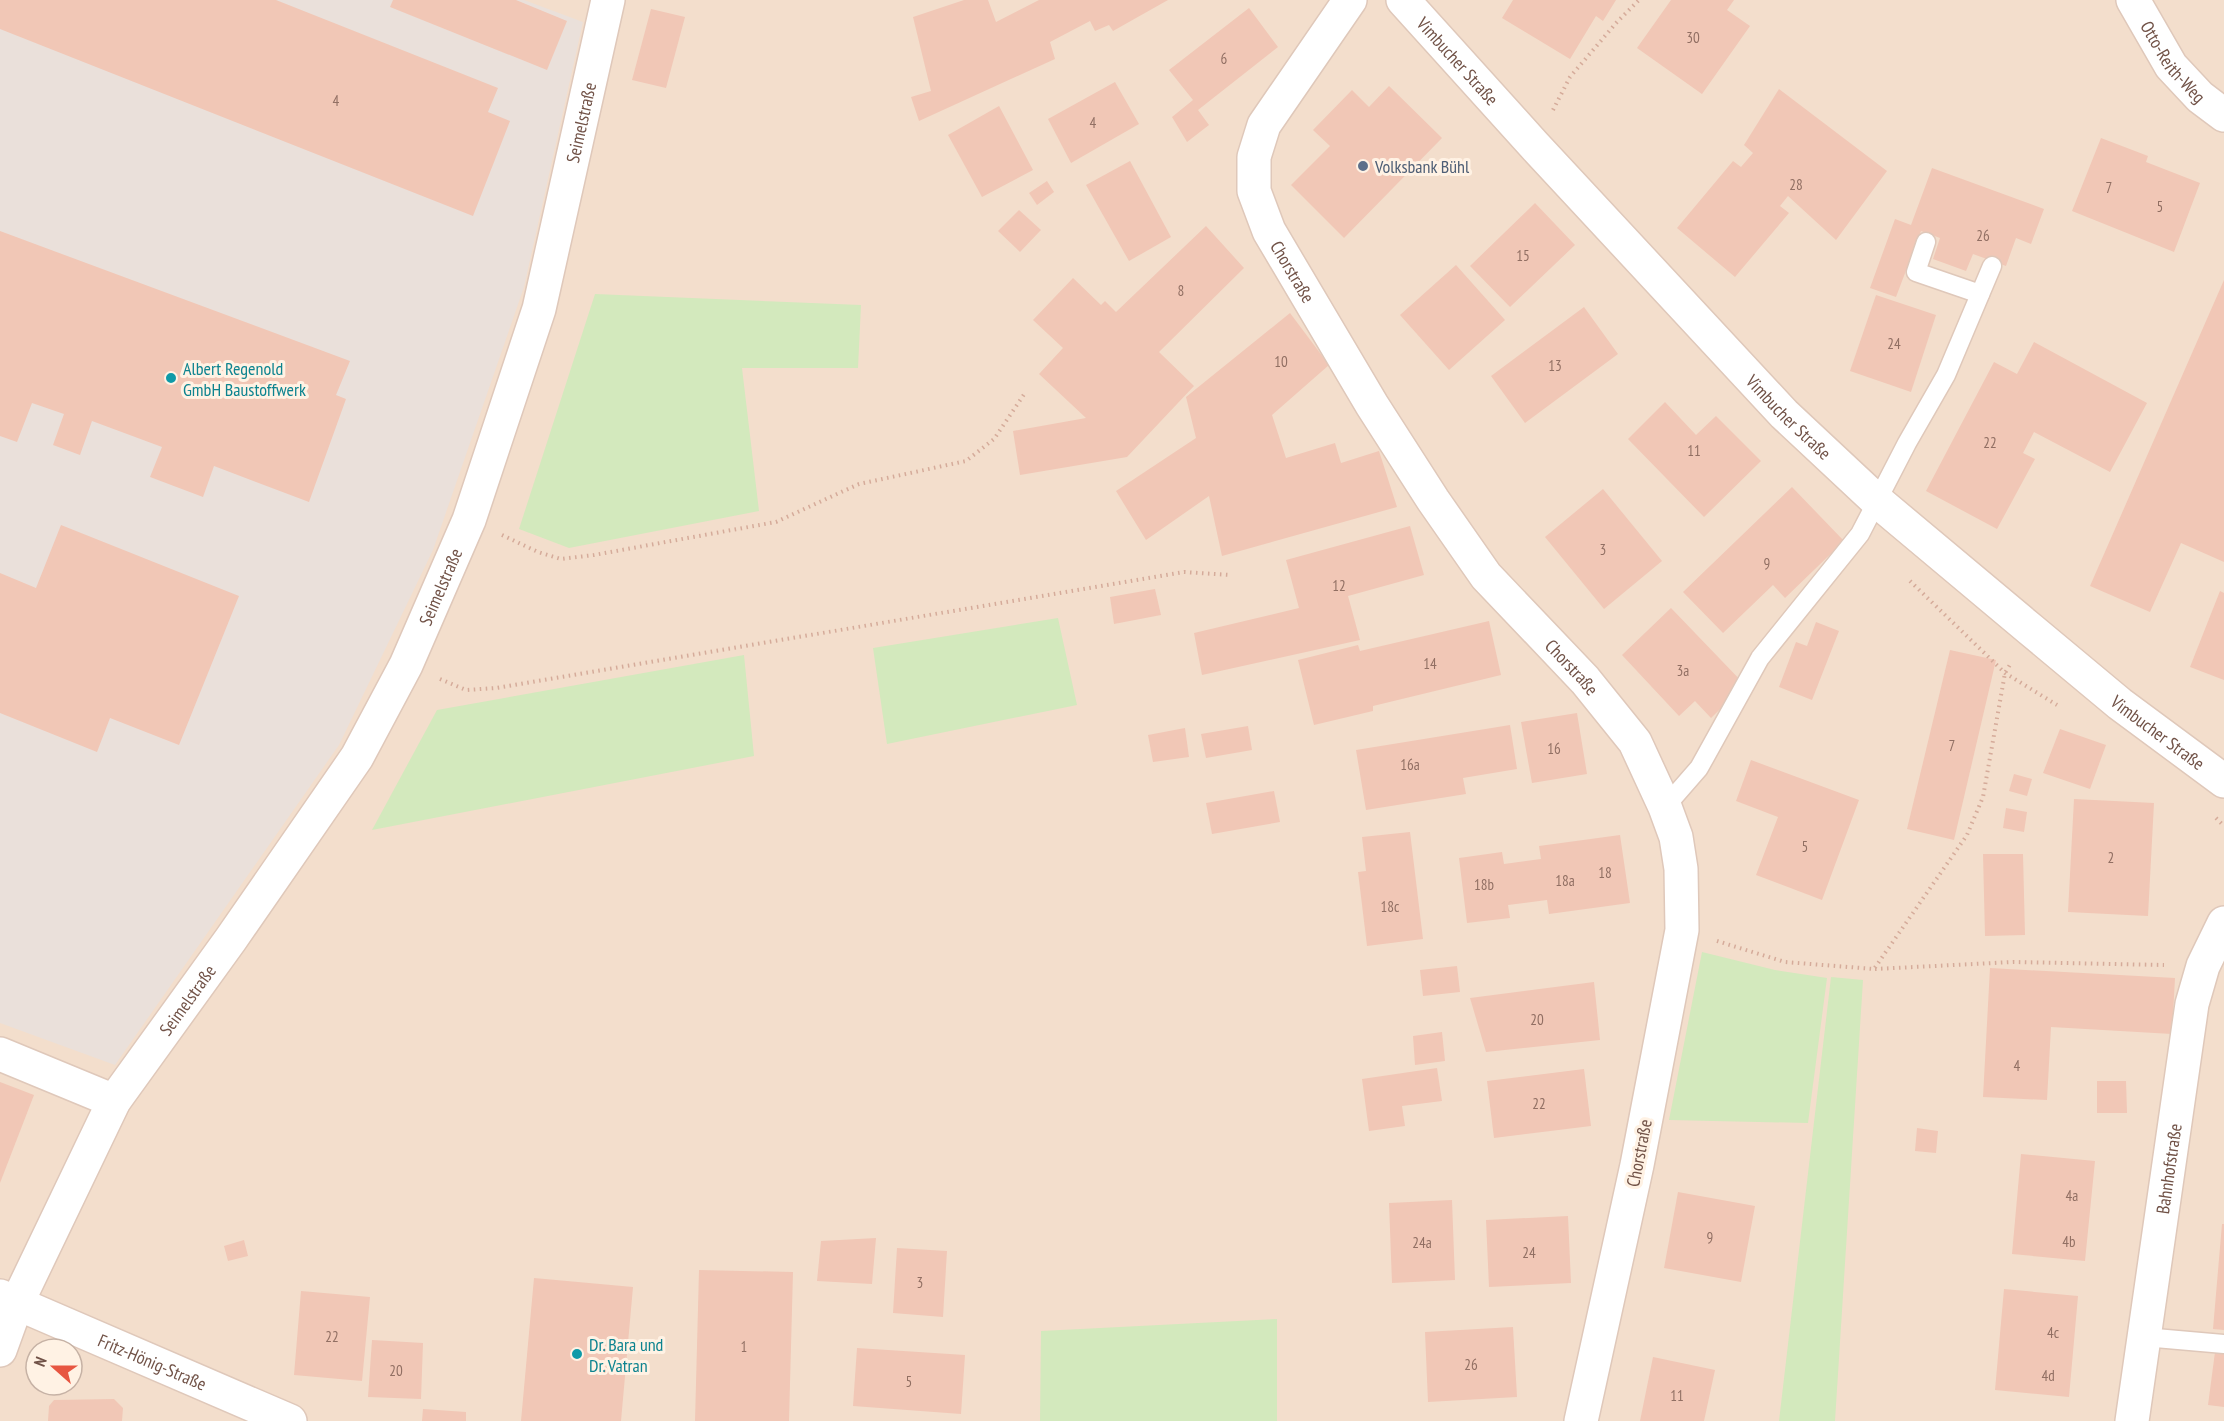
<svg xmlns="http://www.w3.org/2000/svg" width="2224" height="1421" font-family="'PT Sans Narrow',sans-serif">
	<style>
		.residential { fill: #f3decc; fill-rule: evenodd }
		.industrial { fill: #eae0da }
		.green { fill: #d3e9bd }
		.building { fill: #f1c7b6 }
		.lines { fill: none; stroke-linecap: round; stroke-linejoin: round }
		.service-casing { stroke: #dfc8ba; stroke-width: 21 }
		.minor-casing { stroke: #dfc8ba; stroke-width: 36 }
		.tertiary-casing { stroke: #dfc8ba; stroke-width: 36 }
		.path { stroke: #d5ab9a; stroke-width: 4; stroke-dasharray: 1.5 4.5; stroke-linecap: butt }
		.service { stroke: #fff; stroke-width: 18 }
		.minor { stroke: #fff; stroke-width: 33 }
		.tertiary { stroke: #fff; stroke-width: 33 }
		.service-dot { fill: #5c6f8a; stroke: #fff2e4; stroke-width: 2 }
		.culture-dot { fill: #0f9aa8; stroke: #fff2e4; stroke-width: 2 }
		.labels { text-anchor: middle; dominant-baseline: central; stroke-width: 6; stroke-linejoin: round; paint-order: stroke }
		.number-label { font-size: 15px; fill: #916f63 }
		.street-label { font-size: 18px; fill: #715247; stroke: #fff2e4 }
		.service-label { font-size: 18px; fill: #4e5e75; stroke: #fff2e4; text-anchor: start }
		.culture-label { font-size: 18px; fill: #0d838f; stroke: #fff2e4; text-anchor: start }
	</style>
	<rect width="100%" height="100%" fill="#fcedde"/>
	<!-- residential -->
	<path class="residential" d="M0 0H2224V1421H0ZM36 1349H72V1385H36Z"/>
	<!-- industrial -->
	<path class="industrial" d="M0 0H524L583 22 524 287 433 550 339 745 115 1065 0 1023Z"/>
	<!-- green -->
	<g class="green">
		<path d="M595 294 861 305 858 368H742L759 511 569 548 519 529Z"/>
		<path d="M1058 618 1077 705 887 744 873 648Z"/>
		<path d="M744 655 754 756 372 830 437 710Z"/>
		<path d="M1702 952 1775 970 1827 978 1808 1123 1669 1120Z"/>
		<path d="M1831 977 1863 980 1835 1421H1779Z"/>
		<path d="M1277 1319V1421H1040L1041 1331Z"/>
	</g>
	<!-- building -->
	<g class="building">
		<path d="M0 0H276L498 88 488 112 510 121 473 216 0 29Z"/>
		<path d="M393 0H516L567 21 547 70 390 7Z"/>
		<path d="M964 0H988L996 22 1039 0H1168L1113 31 1109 25 1095 31 1090 21 1050 42 1055 59 919 121 911 97 931 91 913 17Z"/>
		<path d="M1513 0H1616L1603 21 1596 16 1570 59 1502 18Z"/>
		<path d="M1671 0H1734L1727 10 1750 26 1702 94 1637 48Z"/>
		<path d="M1249 8 1278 47 1198 110 1209 125 1187 142 1172 117 1193 100 1169 70Z"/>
		<path d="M651 9 685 17 666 88 632 80Z"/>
		<path d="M1115 82 1139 124 1071 163 1048 119Z"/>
		<path d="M1389 86 1442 138 1344 238 1291 185 1330 146 1313 130 1352 90 1369 107Z"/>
		<path d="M1779 89 1887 171 1836 240 1788 196 1780 206 1789 213 1735 277 1677 228 1733 161 1741 167 1753 153 1744 145Z"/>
		<path d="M999 106 1033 170 982 197 948 135Z"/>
		<path d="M2101 138 2148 156 2146 162 2200 183 2174 252 2072 211Z"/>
		<path d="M1130 161 1171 237 1129 261 1086 185Z"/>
		<path d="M1932 168 2044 209 2031 244 2016 238 2006 266 1973 254 1966 271 1933 259 1940 238 1921 231 1896 297 1870 288 1895 219 1911 225Z"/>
		<path d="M1047 181 1054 192 1037 205 1029 193Z"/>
		<path d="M1535 203 1575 245 1510 307 1470 266Z"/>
		<path d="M1019 210 1041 230 1020 252 998 231Z"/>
		<path d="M1206 226 1244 268 1159 352 1194 386 1127 457 1020 475 1013 431 1086 418 1039 374 1063 348 1033 320 1073 278 1101 305 1105 301 1116 312Z"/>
		<path d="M0 231 350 361 336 395 346 399 309 502 214 466 203 497 150 477 162 447 92 421 80 455 53 445 64 414 32 403 17 442 0 436Z"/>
		<path d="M1456 265 1505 320 1449 370 1400 315Z"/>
		<path d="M2224 280V562L2181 543 2150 612 2090 586Z"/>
		<path d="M1876 295 1936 315 1911 392 1850 371Z"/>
		<path d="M1584 307 1618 354 1525 423 1491 376Z"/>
		<path d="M1290 313 1329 365 1272 415 1286 458 1335 443 1341 463 1379 451 1397 507 1222 556 1209 496 1146 540 1116 491 1196 438 1186 397Z"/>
		<path d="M2034 342 2147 403 2110 472 2034 432 2023 453 2035 459 1997 529 1926 491 1994 362 2017 374Z"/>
		<path d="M1665 402 1696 435 1716 416 1761 461 1704 517 1628 439Z"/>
		<path d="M1792 487 1844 541 1785 598 1773 585 1723 633 1683 592Z"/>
		<path d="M1603 489 1662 561 1604 609 1545 537Z"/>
		<path d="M61 525 239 596 179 745 110 718 97 752 0 713V573L36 588Z"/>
		<path d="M1410 526 1424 575 1348 596 1360 640 1202 675 1194 633 1299 608 1286 560Z"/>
		<path d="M1155 589 1161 615 1114 624 1110 597Z"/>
		<path d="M2220 591 2224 593V680L2190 667Z"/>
		<path d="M1671 608 1745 685 1711 718 1695 701 1679 716 1622 655Z"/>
		<path d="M1489 621 1501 675 1373 706V711L1314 725 1298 660 1358 645 1360 651Z"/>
		<path d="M1816 622 1839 631 1812 700 1779 687 1796 642 1807 646Z"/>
		<path d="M1950 650 1996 660 1954 840 1907 829Z"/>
		<path d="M1577 713 1587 774 1532 783 1521 722Z"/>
		<path d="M1510 725 1517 769 1463 778 1466 794 1366 810 1356 750Z"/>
		<path d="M1248 726 1252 750 1206 758 1201 734Z"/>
		<path d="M1185 728 1189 757 1153 762 1148 735Z"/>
		<path d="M2060 729 2106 745 2090 789 2043 773Z"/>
		<path d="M1751 760 1859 800 1822 900 1756 875 1778 817 1736 801Z"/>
		<path d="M2014 774 2032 779 2027 796 2009 791Z"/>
		<path d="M1274 791 1280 822 1212 834 1206 803Z"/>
		<path d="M2074 799 2154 803 2148 916 2068 912Z"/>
		<path d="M2006 808 2027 812 2024 832 2003 828Z"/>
		<path d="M1410 832 1423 939 1367 946 1358 872 1366 871 1362 837Z"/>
		<path d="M1620 835 1630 903 1549 914 1547 900 1508 905 1510 918 1467 923 1459 858 1502 852 1504 864 1541 859 1539 846Z"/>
		<path d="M1983 854H2023L2025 935 1985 936Z"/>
		<path d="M1457 966 1460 992 1423 996 1420 970Z"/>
		<path d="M1990 968 2175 978 2172 1034 2051 1027 2047 1100 1983 1097Z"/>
		<path d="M1594 982 1600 1040 1486 1052 1470 998Z"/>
		<path d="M1442 1032 1445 1061 1415 1065 1413 1036Z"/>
		<path d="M1437 1068 1442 1101 1402 1106 1405 1126 1369 1131 1362 1079Z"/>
		<path d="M1584 1069 1591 1126 1494 1138 1487 1081Z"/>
		<path d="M2097 1081H2126L2127 1113H2097Z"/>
		<path d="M0 1082 34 1095 0 1183Z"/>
		<path d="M1917 1128 1938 1131 1936 1153 1915 1151Z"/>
		<path d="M2021 1154 2095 1161 2085 1261 2012 1254Z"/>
		<path d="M1678 1192 1755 1206 1741 1282 1664 1268Z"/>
		<path d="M1452 1200 1455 1280 1392 1283 1389 1203Z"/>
		<path d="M1568 1216 1571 1283 1489 1287 1486 1220Z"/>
		<path d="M2222 1224H2224V1330L2213 1329Z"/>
		<path d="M876 1238 872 1284 817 1281 821 1241Z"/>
		<path d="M244 1240 248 1256 228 1261 224 1246Z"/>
		<path d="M897 1248 947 1251 943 1317 893 1313Z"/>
		<path d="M699 1270 793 1272 789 1421H695Z"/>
		<path d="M534 1278 633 1287 621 1421H521Z"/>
		<path d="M2004 1289 2078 1296 2069 1397 1995 1390Z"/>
		<path d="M301 1291 370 1297 362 1381 294 1375Z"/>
		<path d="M1513 1327 1517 1397 1428 1402 1425 1332Z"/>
		<path d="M372 1340 423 1343 421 1399 368 1397Z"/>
		<path d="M857 1348 965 1355 961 1414 853 1406Z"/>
		<path d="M2215 1352 2224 1353V1407L2208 1405Z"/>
		<path d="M1653 1357 1715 1370 1704 1421H1640Z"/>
		<path d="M114 1399 123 1408 122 1421H48L49 1406 54 1400Z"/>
		<path d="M423 1409 466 1412V1421H422Z"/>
	</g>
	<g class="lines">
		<!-- service casing -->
		<g class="service-casing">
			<g id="service">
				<path d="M1926 242 1916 272 1980 294"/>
				<path d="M1665 807 1699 768 1760 658 1860 534 1907 443 1946 375 1992 266"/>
				<path d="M2144 1337 2224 1344"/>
			</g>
		</g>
		<!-- minor casing -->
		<g class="minor-casing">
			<g id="minor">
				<path id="s1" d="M1350 0 1264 125 1254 157V191L1269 231 1372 405 1433 500 1486 576 1585 680 1635 742 1665 807 1676 837 1681 869 1682 930 1637 1165 1581 1421"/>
				<path id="s2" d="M2133 0 2171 66 2200 97 2224 115"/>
				<path d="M0 1054 114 1101"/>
				<path id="s3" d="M0 1296 290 1421"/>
				<path id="s4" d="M0 1350 17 1303 114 1101 231 939 357 757 406 665 469 520 539 309 608 0"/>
			</g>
		</g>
		<!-- tertiary casing -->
		<g class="tertiary-casing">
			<g id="tertiary">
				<path id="s5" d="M1403 0 1534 145 1784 414 1876 500 2030 629 2120 704 2224 781"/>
				<path id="s6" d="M2132 1421 2192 1004 2203 966 2224 923"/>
			</g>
		</g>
		<!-- path -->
		<g class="path">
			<path d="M1553 110 1570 77 1617 22 1639 0"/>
			<path d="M502 535 538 552 561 559 594 555 776 522 859 484 966 461 994 439 1025 393"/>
			<path d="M1910 581 2005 673 2057 705"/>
			<path d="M440 679 466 690 496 688 1184 572 1230 575"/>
			<path d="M2216 818 2224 826"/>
			<path d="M1717 941 1785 962 1874 969 1967 835 1983 797 2005 673 2011 663"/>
			<path d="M1875 969 2013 962 2164 965"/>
		</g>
		<!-- service -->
		<use href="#service" class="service"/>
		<!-- minor -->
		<use href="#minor" class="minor"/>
		<!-- tertiary -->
		<use href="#tertiary" class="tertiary"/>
	</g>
	<!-- markers -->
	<circle class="service-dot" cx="1363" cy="166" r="6"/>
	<g class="culture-dot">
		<circle cx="171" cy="378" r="6"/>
		<circle cx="577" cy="1354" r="6"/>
	</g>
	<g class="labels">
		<!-- number labels -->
		<g class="number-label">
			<text x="1693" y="37">30</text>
			<text x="1224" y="58">6</text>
			<text x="336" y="100">4</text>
			<text x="1093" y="122">4</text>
			<text x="1796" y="184">28</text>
			<text x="2109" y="187">7</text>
			<text x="2160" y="206">5</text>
			<text x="1983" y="235">26</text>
			<text x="1523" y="255">15</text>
			<text x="1181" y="290">8</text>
			<text x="1894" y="343">24</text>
			<text x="1281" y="361">10</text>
			<text x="1555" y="365">13</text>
			<text x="1990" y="442">22</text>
			<text x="1694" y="450">11</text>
			<text x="1603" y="549">3</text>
			<text x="1767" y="563">9</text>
			<text x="1339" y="585">12</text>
			<text x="1430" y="663">14</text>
			<text x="1683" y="670">3a</text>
			<text x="1952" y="745">7</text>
			<text x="1554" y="748">16</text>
			<text x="1410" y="764">16a</text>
			<text x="1805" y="846">5</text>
			<text x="2111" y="857">2</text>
			<text x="1605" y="872">18</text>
			<text x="1565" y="880">18a</text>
			<text x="1484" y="884">18b</text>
			<text x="1390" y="906">18c</text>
			<text x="1537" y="1019">20</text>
			<text x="2017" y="1065">4</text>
			<text x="1539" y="1103">22</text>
			<text x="2072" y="1195">4a</text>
			<text x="1710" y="1237">9</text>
			<text x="2069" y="1241">4b</text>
			<text x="1422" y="1242">24a</text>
			<text x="1529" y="1252">24</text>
			<text x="920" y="1282">3</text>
			<text x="2053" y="1332">4c</text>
			<text x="332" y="1336">22</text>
			<text x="744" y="1346">1</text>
			<text x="1471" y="1364">26</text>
			<text x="396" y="1370">20</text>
			<text x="2048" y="1375">4d</text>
			<text x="909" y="1381">5</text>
			<text x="1677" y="1395">11</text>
		</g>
		<!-- street labels -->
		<g class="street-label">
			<text stroke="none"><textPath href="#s2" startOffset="74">Otto-Reith-Weg</textPath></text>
			<text stroke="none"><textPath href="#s5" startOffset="82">Vimbucher Straße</textPath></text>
			<text stroke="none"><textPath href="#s4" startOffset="1371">Seimelstraße</textPath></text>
			<text stroke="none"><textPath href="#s1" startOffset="309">Chorstraße</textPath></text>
			<text stroke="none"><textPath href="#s5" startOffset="568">Vimbucher Straße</textPath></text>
			<text stroke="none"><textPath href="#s4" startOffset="885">Seimelstraße</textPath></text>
			<text stroke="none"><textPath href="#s1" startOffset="795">Chorstraße</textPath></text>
			<text stroke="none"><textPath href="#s5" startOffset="1054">Vimbucher Straße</textPath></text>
			<text stroke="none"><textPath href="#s4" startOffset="399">Seimelstraße</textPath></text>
			<text transform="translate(1639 1153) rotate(-79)">Chorstraße</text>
			<text stroke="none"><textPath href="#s6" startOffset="255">Bahnhofstraße</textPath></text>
			<text stroke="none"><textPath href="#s3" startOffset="166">Fritz-Hönig-Straße</textPath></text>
		</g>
		<!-- service labels -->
		<g class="service-label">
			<text x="1375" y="166">Volksbank Bühl</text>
		</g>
		<!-- culture labels -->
		<g class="culture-label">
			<text x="183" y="368">Albert Regenold<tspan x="183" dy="21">GmbH Baustoffwerk</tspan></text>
			<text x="589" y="1344">Dr. Bara und<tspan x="589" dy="21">Dr. Vatran</tspan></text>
		</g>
	</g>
	<!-- north arrow -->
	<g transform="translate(54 1367) rotate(291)"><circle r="28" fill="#fff2e4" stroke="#c6b2a5" stroke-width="1.5"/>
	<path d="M0-4.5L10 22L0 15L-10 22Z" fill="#e75641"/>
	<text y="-9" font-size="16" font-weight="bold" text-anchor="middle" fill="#715247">N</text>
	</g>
</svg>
